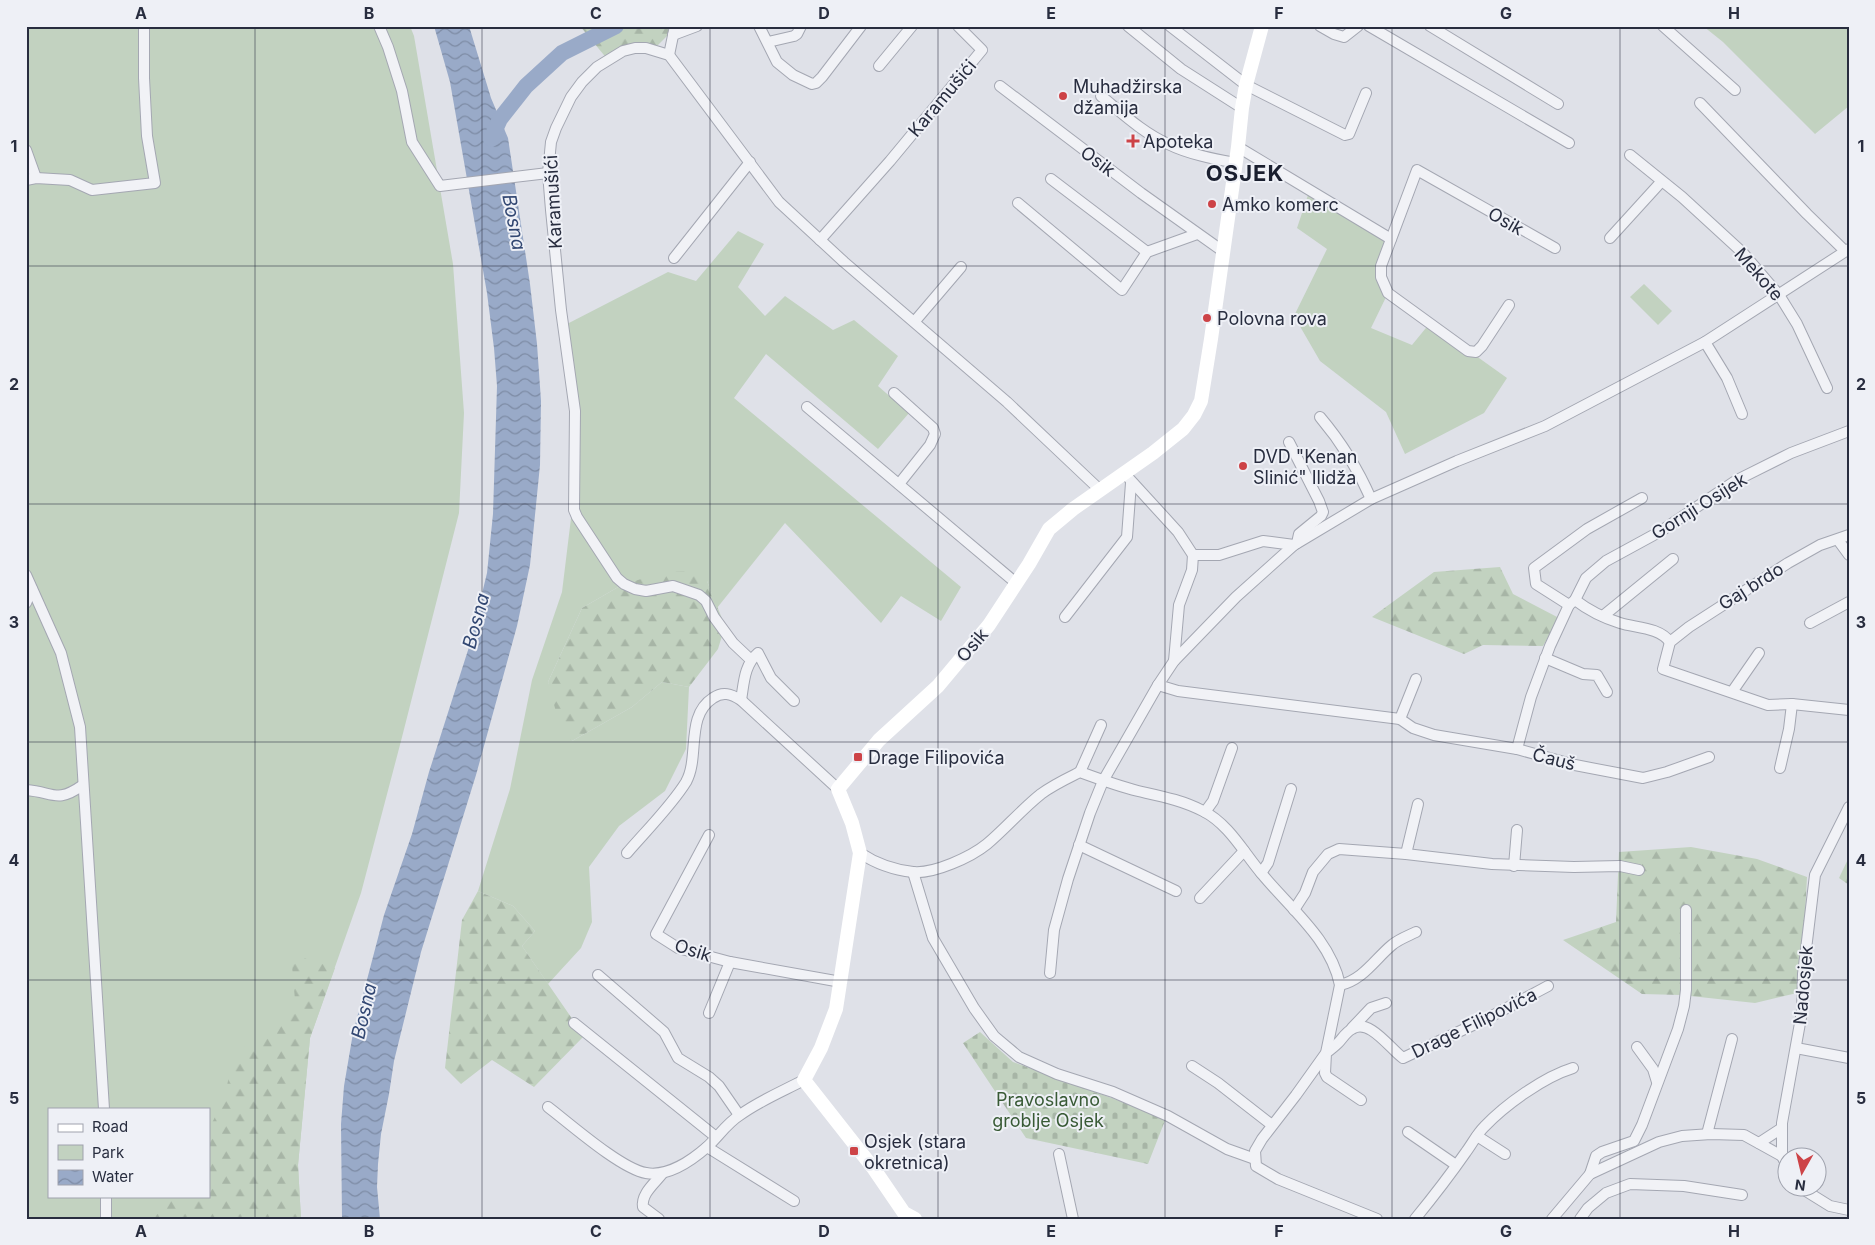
<svg xmlns="http://www.w3.org/2000/svg" width="1875" height="1245" font-family="Inter,sans-serif">
	<style>
		.green { fill: #c2d2c0; fill-rule: evenodd }
		.forest { fill: url(#forest-firs) }
		.cemetery { fill: url(#cemetery-stones) }
		.water { fill: url(#water-waves) }
		.lines { fill: none; stroke-linecap: round; stroke-linejoin: round }
		.river { stroke: #99aac8; stroke-width: 16 }
		.minor-casing { stroke: #a4a7b2; stroke-width: 12 }
		.minor { stroke: #f1f2f6; stroke-width: 10 }
		.secondary { stroke: #fff; stroke-width: 14 }
		.grid { fill: none; stroke: #282d3f; stroke-width: 1; stroke-opacity: 0.55 }
		.poi-dot { fill: #cd4347; stroke: #eef0f6; stroke-width: 2 }
		.labels { text-anchor: middle; dominant-baseline: central; stroke-width: 4; stroke-linejoin: round; paint-order: stroke }
		.poi-label { font-size: 18px; fill: #282d3f; stroke: #eef0f6; text-anchor: start }
		.street-label { font-size: 18px; fill: #282d3f; stroke: #eef0f6 }
		.park-label { font-size: 18px; fill: #385a35; stroke: #eef0f6 }
		.water-label { font-size: 19px; font-style: italic; fill: #324772; stroke: #eef0f6 }
		.district-label { font-size: 22px; font-weight: bold; letter-spacing: 1px; fill: #1a1f2f; stroke: #eef0f6 }
		.neatline { fill: none; stroke: #282d3f; stroke-width: 2 }
		.grid-label { font-size: 16px; text-anchor: middle; font-weight: bold; fill: #282d3f }
	</style>
	<defs>
		<pattern id="forest-firs" width="22" height="20" patternUnits="userSpaceOnUse" patternTransform="scale(1.25)"><rect width="22" height="20" fill="#c2d2c0"/><path d="M5 1l3.5 6h-7zM16 11l3.5 6h-7z" fill="#a7b5a6"/></pattern>
		<pattern id="cemetery-stones" width="16" height="16" patternUnits="userSpaceOnUse" patternTransform="scale(1.25)"><rect width="16" height="16" fill="#c2d2c0"/><path d="M2 7V4a2 2 0 0 1 4 0v3zM10 15v-3a2 2 0 0 1 4 0v3z" fill="#a7b5a6"/></pattern>
		<pattern id="water-waves" width="16" height="10" patternUnits="userSpaceOnUse" patternTransform="scale(1.25)"><rect width="16" height="10" fill="#99aac8"/><path d="M0 5q4-4 8 0t8 0" fill="none" stroke="#7d8ba4"/></pattern>
	</defs>
	<rect width="100%" height="100%" fill="#dfe1e8"/>
	<!-- green -->
	<g class="green">
		<path d="M26 26H410L414 36 453 264 464 413 459 513 401 741 361 893 310 1038 298 1165 301 1219H26ZM49 1109H209V1196H49Z"/>
		<path d="M1703 26H1849V106L1815 134 1723 42Z"/>
		<path d="M1308 195 1391 239 1381 266 1388 293 1371 328 1412 345 1430 323 1507 378 1484 413 1405 454 1386 412 1320 361 1294 316 1327 249 1297 228Z"/>
		<path d="M738 231 764 244 738 287 765 316 785 296 833 330 854 320 898 356 878 386 909 413 878 449 766 354 734 398 961 587 941 621 901 596 881 623 785 523 717 608 707 581 620 586 582 608 548 682 572 741 632 707 662 682 689 687 686 749 665 791 619 826 589 867 592 922 581 948 548 984 522 946 535 931 513 906 478 891 510 789 532 680 562 592 572 510 577 408 567 324 668 272 696 281Z"/>
		<path d="M1644 284 1672 311 1658 325 1630 297Z"/>
	</g>
	<!-- forest -->
	<g class="forest">
		<path d="M580 26H677L654 49 608 60Z"/>
		<path d="M1500 567 1513 594 1559 618 1543 646 1483 645 1464 654 1372 617 1434 572Z"/>
		<path d="M685 571 707 581 725 626 718 649 689 687 662 682 632 707 572 741 559 723 548 682 582 608 620 586 662 572Z"/>
		<path d="M1691 847 1757 859 1807 877 1801 992 1755 1003 1681 995 1642 994 1563 940 1616 922 1619 852Z"/>
		<path d="M1849 857V885L1839 878Z"/>
		<path d="M478 891 513 906 535 931 522 946 584 1036 534 1087 492 1060 461 1084 445 1068 462 920Z"/>
		<path d="M291 954 335 968 310 1038 298 1165 301 1219H152L166 1205 169 1196H209V1129L224 1099 234 1054 256 1039 295 1000Z"/>
	</g>
	<!-- cemetery -->
	<path class="cemetery" d="M980 1032 1013 1062 1166 1118 1148 1164 1026 1138 963 1043Z"/>
	<!-- water -->
	<path class="water" d="M434 26H469L491 98 508 138 530 284 537 344 541 401 540 465 530 565 517 626 476 775 421 952 394 1061 389 1094 381 1134 378 1164 377 1187 380 1219H342L341 1124 344 1086 353 1033 384 915 412 834 429 772 469 647 487 573 493 514 497 386 494 348 487 293 450 82Z"/>
	<g class="lines">
		<!-- river -->
		<path class="river" d="M491 139 500 119 526 86 562 53 616 26"/>
		<!-- minor casing -->
		<g class="minor-casing">
			<g id="minor">
				<path d="M379 26 388 47 402 91 412 142 440 186 548 173"/>
				<path d="M759 26 777 62 793 75 812 84 816 83 822 77 861 26"/>
				<path d="M1128 26 1181 69 1242 108"/>
				<path d="M1170 26 1246 85 1345 135 1349 134 1366 93"/>
				<path d="M1320 26 1334 34 1344 37 1358 26"/>
				<path d="M1369 26 1569 143"/>
				<path d="M1430 26 1558 104"/>
				<path d="M1663 26 1735 90"/>
				<path d="M673 35 697 26"/>
				<path d="M768 42 794 36 797 34 801 26"/>
				<path d="M669 55 675 26"/>
				<path d="M879 66 912 26"/>
				<path d="M1000 86 1141 193 1224 252"/>
				<path d="M1101 96C1122 113 1143 133 1168 144 1188 154 1214 159 1236 163"/>
				<path d="M1700 103 1807 214 1845 251"/>
				<path d="M1238 147 1391 239"/>
				<path d="M26 150 36 178"/>
				<path d="M1630 155 1682 197 1743 253 1779 295 1797 324 1827 388"/>
				<path d="M1051 179 1147 252"/>
				<path d="M26 180 36 178 70 180 92 190 155 183 147 136 144 78V26"/>
				<path d="M1018 203 1122 290 1147 252 1197 234"/>
				<path d="M1610 238 1661 182"/>
				<path d="M820 240 890 161 982 50 958 26"/>
				<path d="M674 258 750 162"/>
				<path d="M1509 305 1482 346 1476 352 1468 351 1388 293 1381 277V266L1417 170 1555 248"/>
				<path d="M915 321 961 267"/>
				<path d="M1705 342 1727 378 1742 414"/>
				<path d="M894 393 933 428 935 434 930 445 899 484"/>
				<path d="M807 407 1016 583"/>
				<path d="M1320 417C1342 443 1358 469 1371 499"/>
				<path d="M1289 442 1319 501 1323 512 1321 516 1299 534 1297 543"/>
				<path d="M1125 474 1178 532 1193 555H1219L1263 541 1294 545"/>
				<path d="M1849 535 1820 545 1788 563 1689 627 1670 642 1663 669 1768 705 1792 704 1849 710"/>
				<path d="M1838 540 1849 555"/>
				<path d="M26 575 61 653 80 727 104 1109"/>
				<path d="M1575 600C1588 610 1604 618 1620 623 1636 628 1659 627 1670 642"/>
				<path d="M26 603 32 589"/>
				<path d="M1569 605 1536 584 1534 568 1587 529 1642 498"/>
				<path d="M1603 616 1673 559"/>
				<path d="M1065 617 1127 537 1131 483"/>
				<path d="M1810 623 1849 602"/>
				<path d="M1545 658 1583 674 1597 675 1607 692"/>
				<path d="M751 660 733 643 714 617 706 601 699 595 673 586 646 591 635 589 624 584 617 578 577 517 574 510 575 411 561 310 551 210 548 173 551 142 556 128 571 97 582 82 597 67 623 51 635 48H646L669 55 779 202 844 262 1007 402 1100 490"/>
				<path d="M1174 661 1179 605 1192 570 1193 555"/>
				<path d="M1158 685 1178 691 1400 719 1413 728 1434 735 1517 749 1575 765 1643 778 1667 772 1709 757"/>
				<path d="M1732 692 1759 653"/>
				<path d="M741 700C744 683 744 665 758 653L771 678 794 701"/>
				<path d="M1400 719 1416 679"/>
				<path d="M1517 749 1531 697 1550 646 1569 605 1575 600 1586 578 1606 561 1661 531 1737 480 1791 453 1849 431"/>
				<path d="M1780 768 1789 729 1792 704"/>
				<path d="M1080 772 1101 725"/>
				<path d="M26 790C54 792 56 804 83 785"/>
				<path d="M1205 812 1213 801 1232 748"/>
				<path d="M709 835 656 934 678 948 730 962 841 982"/>
				<path d="M1079 845 1176 891"/>
				<path d="M627 853C645 832 672 805 686 782 700 757 685 716 713 698 723 691 731 694 741 700L838 789"/>
				<path d="M860 853C875 863 895 870 913 872 934 874 971 857 987 844 1006 828 1022 809 1041 794 1053 785 1066 779 1080 772 1099 779 1118 786 1138 791 1160 796 1182 800 1203 811 1229 824 1244 853 1262 874 1290 908 1331 940 1340 985L1326 1053 1296 1095 1262 1139 1255 1151 1256 1166 1278 1179 1377 1219"/>
				<path d="M1406 854 1418 804"/>
				<path d="M1514 866 1517 830"/>
				<path d="M913 872 933 938 974 1008 994 1036 1019 1057 1057 1074 1113 1092 1168 1116 1227 1149 1255 1159"/>
				<path d="M1261 873 1268 863 1291 789"/>
				<path d="M1200 898 1244 851"/>
				<path d="M1294 910 1305 893 1313 872 1328 854 1339 849 1406 854 1492 864 1574 867 1620 866 1639 870"/>
				<path d="M1050 973 1054 930 1068 879 1090 813 1103 781 1158 685 1174 661 1236 597 1294 545 1371 499 1457 461 1545 426 1705 342 1849 249"/>
				<path d="M598 975 664 1032 678 1058 709 1077 719 1086 739 1115"/>
				<path d="M1340 985C1363 980 1375 959 1392 945 1399 939 1408 936 1416 932"/>
				<path d="M709 1013 730 962"/>
				<path d="M574 1023 716 1137"/>
				<path d="M1352 1028 1371 1008 1386 1003"/>
				<path d="M1637 1047 1653 1069 1657 1082"/>
				<path d="M1796 1048 1849 1058"/>
				<path d="M1192 1066 1218 1083 1272 1125"/>
				<path d="M1361 1100 1327 1077 1325 1073 1326 1053C1330 1050 1334 1047 1338 1043 1342 1039 1346 1032 1352 1029 1369 1017 1391 1050 1403 1058L1488 1018 1548 986"/>
				<path d="M548 1107C569 1123 621 1169 646 1173 667 1177 691 1161 707 1147 718 1137 727 1123 740 1115 759 1101 783 1091 804 1080"/>
				<path d="M1408 1132 1456 1165"/>
				<path d="M1707 1134 1732 1039"/>
				<path d="M1477 1136 1505 1154"/>
				<path d="M1759 1143 1782 1128"/>
				<path d="M707 1147 794 1201"/>
				<path d="M1059 1154 1073 1219"/>
				<path d="M1788 1168 1782 1156V1123L1802 1012 1803 974 1815 875 1849 807"/>
				<path d="M1590 1174 1596 1156 1602 1152 1634 1141 1642 1125 1678 1029 1684 1006 1686 990V910"/>
				<path d="M1801 1188 1830 1206 1849 1210"/>
				<path d="M106 1196V1219"/>
				<path d="M659 1219 643 1207C641 1194 654 1184 662 1174"/>
				<path d="M1415 1219C1433 1197 1450 1175 1466 1152 1472 1144 1477 1134 1484 1127 1506 1104 1544 1077 1573 1068"/>
				<path d="M1552 1219 1590 1174 1659 1142 1682 1136 1711 1134 1744 1135 1782 1156"/>
				<path d="M1580 1219 1588 1208 1606 1193 1630 1184 1684 1186 1742 1195"/>
			</g>
		</g>
		<!-- minor -->
		<use href="#minor" class="minor"/>
		<!-- secondary -->
		<path class="secondary" d="M915 1219 904 1213 874 1169 804 1080 821 1048 836 1009 860 853 852 823 838 789 879 740 938 686 989 625 1029 564 1049 529 1073 509 1153 453 1183 429 1194 415 1201 401 1211 339 1238 147 1242 108 1246 85 1262 26"/>
	</g>
	<!-- grid -->
	<path class="grid" d="M255 26V1219M482 26V1219M710 26V1219M938 26V1219M1165 26V1219M1392 26V1219M1620 26V1219M26 266H1849M26 504H1849M26 742H1849M26 980H1849"/>
	<!-- markers -->
	<g class="poi-dot">
		<circle cx="1063" cy="96" r="5"/>
		<path d="M1130.5 133.5h5v5h5v5h-5v5h-5v-5h-5v-5h5z"/>
		<circle cx="1212" cy="204" r="5"/>
		<circle cx="1207" cy="318" r="5"/>
		<circle cx="1243" cy="466" r="5"/>
		<rect x="853" y="752" width="10" height="10" rx="2.5"/>
		<rect x="849" y="1146" width="10" height="10" rx="2.5"/>
	</g>
	<g class="labels">
		<!-- poi labels -->
		<g class="poi-label">
			<text x="1073" y="86">Muhadžirska<tspan x="1073" dy="21">džamija</tspan></text>
			<text x="1143" y="141">Apoteka</text>
			<text x="1222" y="204">Amko komerc</text>
			<text x="1217" y="318">Polovna rova</text>
			<text x="1253" y="456">DVD "Kenan<tspan x="1253" dy="21">Slinić" Ilidža</tspan></text>
			<text x="868" y="757">Drage Filipovića</text>
			<text x="864" y="1141">Osjek (stara<tspan x="864" dy="21">okretnica)</tspan></text>
		</g>
		<!-- street labels -->
		<g class="street-label">
			<text transform="translate(942 98) rotate(-50)">Karamušići</text>
			<text transform="translate(1098 161) rotate(37)">Osik</text>
			<text transform="translate(553 202) rotate(-93)">Karamušići</text>
			<text transform="translate(1506 221) rotate(30)">Osik</text>
			<text transform="translate(1759 274) rotate(49)">Mekote</text>
			<text transform="translate(1699 506) rotate(-32)">Gornji Osijek</text>
			<text transform="translate(1751 586) rotate(-32)">Gaj brdo</text>
			<text transform="translate(972 645) rotate(-50)">Osik</text>
			<text transform="translate(1554 759) rotate(14)">Čauš</text>
			<text transform="translate(693 950) rotate(18)">Osik</text>
			<text transform="translate(1803 985) rotate(-85)">Nadosjek</text>
			<text transform="translate(1474 1023) rotate(-26)">Drage Filipovića</text>
		</g>
		<!-- park labels -->
		<g class="park-label">
			<text x="1048" y="1099">Pravoslavno<tspan x="1048" dy="21">groblje Osjek</tspan></text>
		</g>
		<!-- water labels -->
		<g class="water-label">
			<text transform="translate(514 222) rotate(79)">Bosna</text>
			<text transform="translate(476 621) rotate(-75)">Bosna</text>
			<text transform="translate(364 1011) rotate(-77)">Bosna</text>
		</g>
		<!-- district labels -->
		<g class="district-label">
			<text x="1245" y="173">OSJEK</text>
		</g>
	</g>
	<!-- border -->
	<rect width="1875" height="1245" fill="none" stroke="#eef0f6" stroke-width="55"/>
	<!-- legend -->
	<rect x="48" y="1108" width="162" height="90" fill="#eef0f6" stroke="#9fa2ad"/>
	<rect x="58" y="1124" width="25" height="8" fill="#ffffff" stroke="#9fa2ad"/>
	<text x="92" y="1132" font-size="15" fill="#282d3f">Road</text>
	<rect x="58" y="1145" width="25" height="15" fill="#c2d2c0" stroke="#9fa2ad"/>
	<text x="92" y="1158" font-size="15" fill="#282d3f">Park</text>
	<rect x="58" y="1170" width="25" height="15" fill="url(#water-waves)" stroke="#9fa2ad"/>
	<text x="92" y="1182" font-size="15" fill="#282d3f">Water</text>
	<!-- north arrow -->
	<g transform="translate(1802 1172) rotate(188)"><circle r="24" fill="#eef0f6" stroke="#9fa2ad"/>
	<path d="M0-4L9 19L0 12L-9 19Z" fill="#cd4347"/>
	<text y="-8" font-size="14" font-weight="bold" text-anchor="middle" fill="#282d3f">N</text>
	</g>
	<rect x="28" y="28" width="1820" height="1190" class="neatline"/>
	<g class="grid-label">
		<text x="141" y="19">A</text>
		<text x="369" y="19">B</text>
		<text x="596" y="19">C</text>
		<text x="824" y="19">D</text>
		<text x="1051" y="19">E</text>
		<text x="1279" y="19">F</text>
		<text x="1506" y="19">G</text>
		<text x="1734" y="19">H</text>
		<text x="14" y="152">1</text>
		<text x="1861" y="152">1</text>
		<text x="14" y="390">2</text>
		<text x="1861" y="390">2</text>
		<text x="14" y="628">3</text>
		<text x="1861" y="628">3</text>
		<text x="14" y="866">4</text>
		<text x="1861" y="866">4</text>
		<text x="14" y="1104">5</text>
		<text x="1861" y="1104">5</text>
		<text x="141" y="1237">A</text>
		<text x="369" y="1237">B</text>
		<text x="596" y="1237">C</text>
		<text x="824" y="1237">D</text>
		<text x="1051" y="1237">E</text>
		<text x="1279" y="1237">F</text>
		<text x="1506" y="1237">G</text>
		<text x="1734" y="1237">H</text>
	</g>
</svg>
